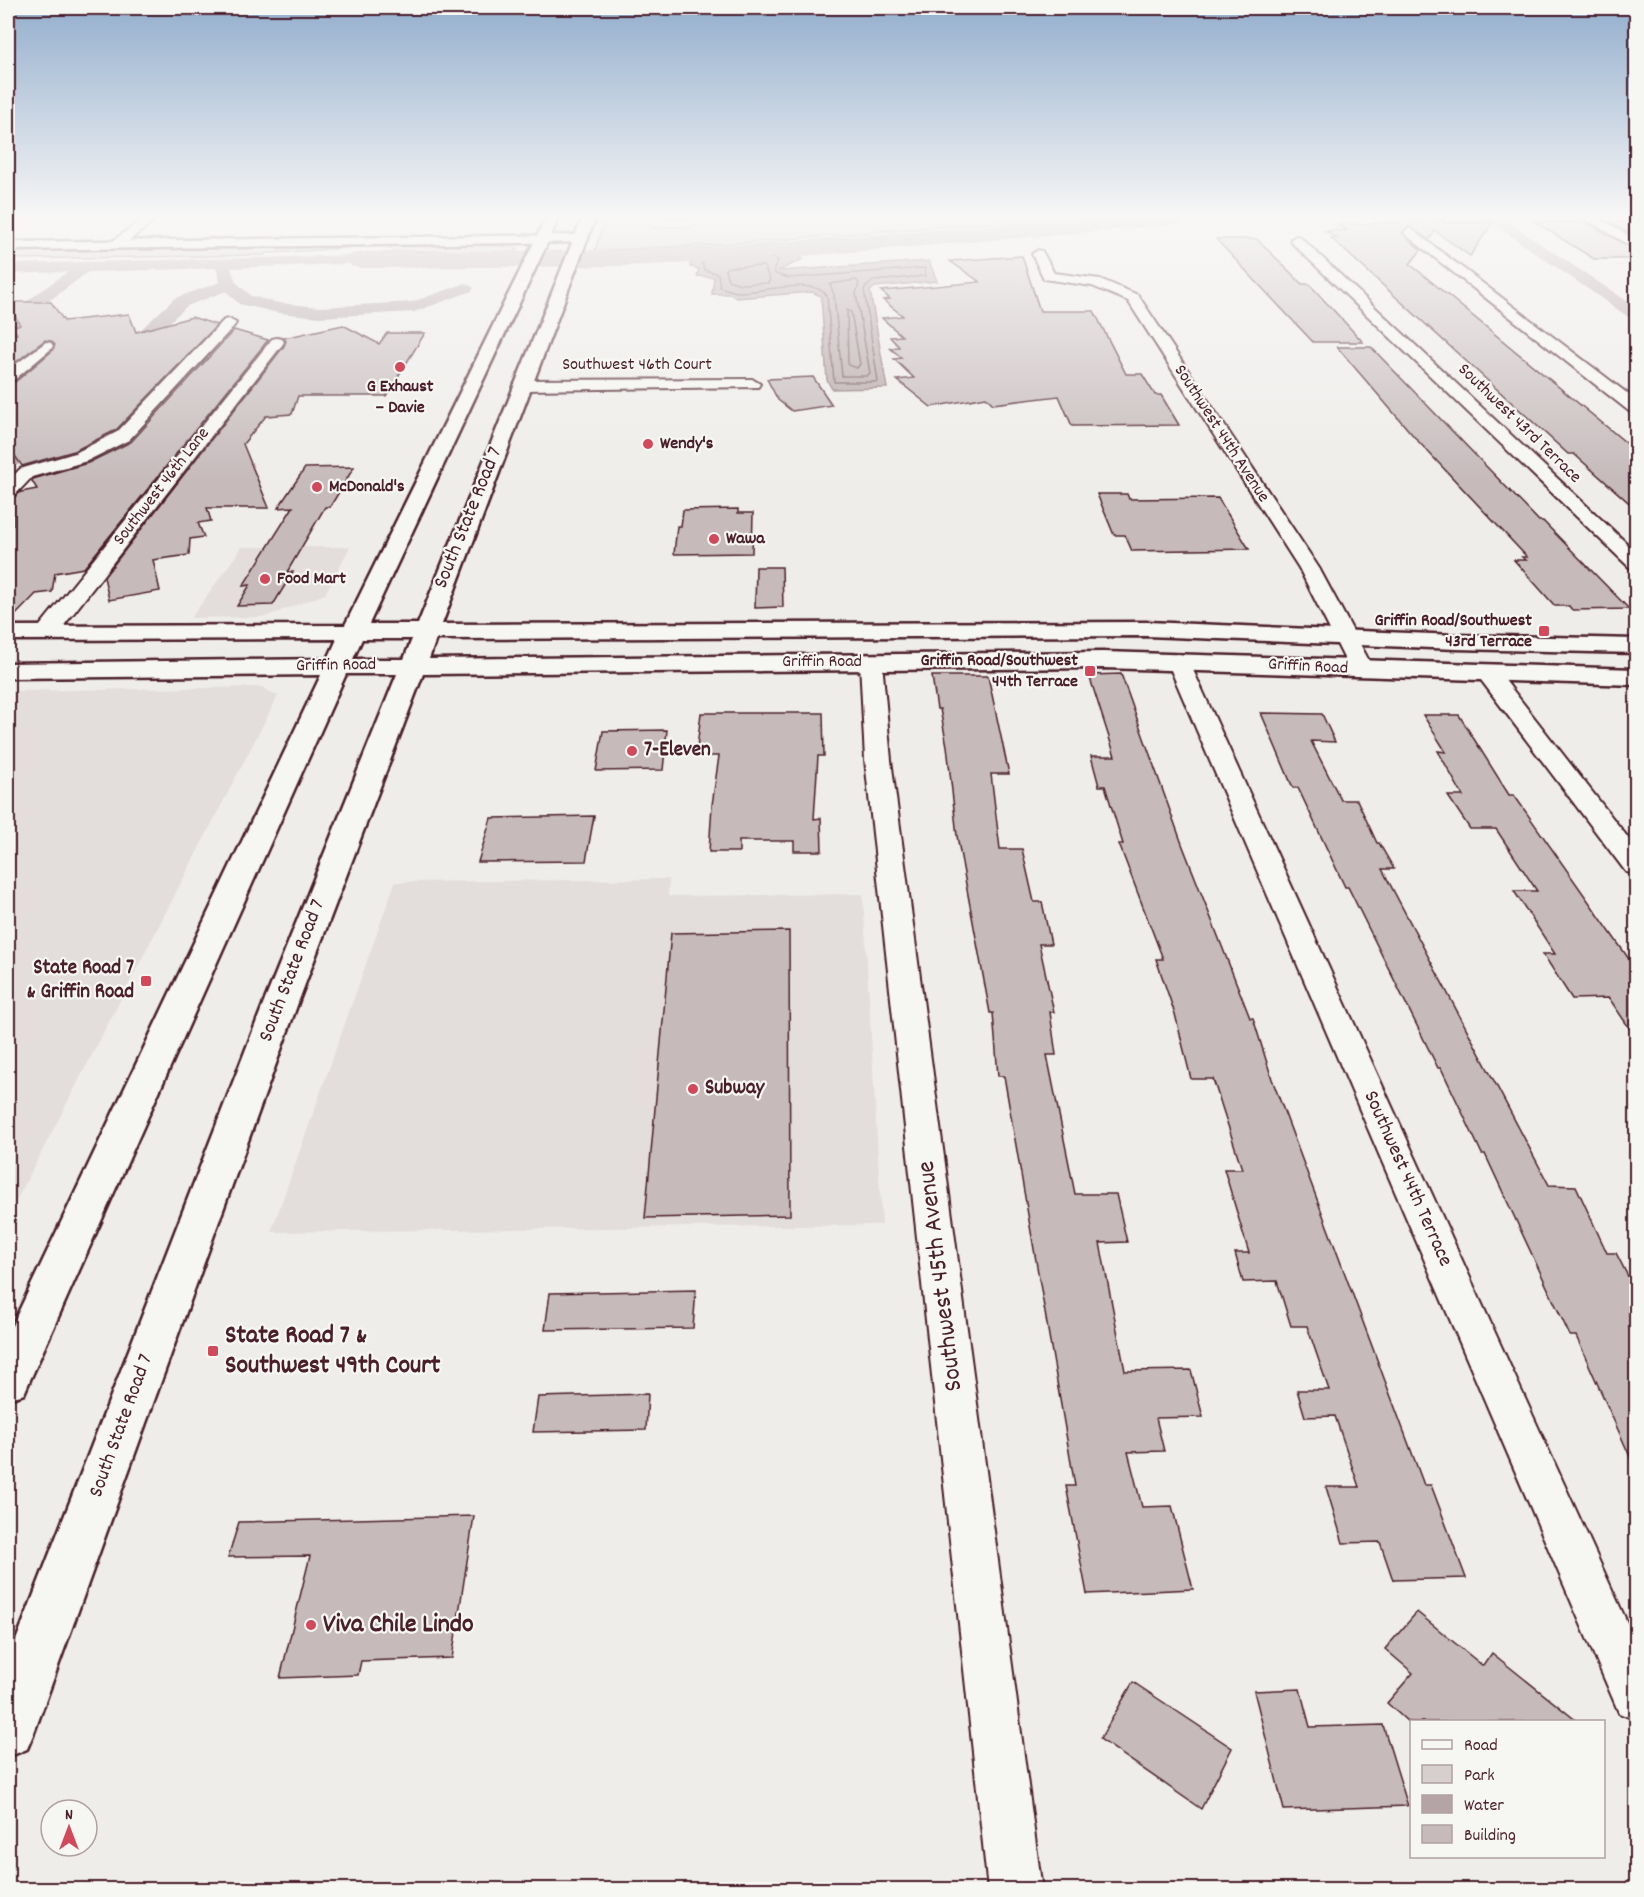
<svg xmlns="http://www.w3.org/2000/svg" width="1644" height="1897" font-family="Dekko,sans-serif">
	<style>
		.built { fill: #e3dedc }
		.green { fill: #d7cfce; stroke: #90777c; stroke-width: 1.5 }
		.water { fill: #b4a4a5; stroke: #8a6f74; stroke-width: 1.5 }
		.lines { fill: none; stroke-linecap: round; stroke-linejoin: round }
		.shore { stroke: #74545c; stroke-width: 1.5 }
		.canal { fill: #b4a4a5; fill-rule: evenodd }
		.river { fill: #b4a4a5; fill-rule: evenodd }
		.building { fill: #c6babb; stroke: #4a1f2b; stroke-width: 1.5 }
		.minor-casing { stroke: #4a1f2b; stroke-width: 4 }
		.tertiary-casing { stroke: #4a1f2b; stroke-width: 5 }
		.primary-casing { stroke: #4a1f2b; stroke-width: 5 }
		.minor { fill: #f6f6f2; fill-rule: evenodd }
		.tertiary { fill: #f6f6f2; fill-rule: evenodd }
		.primary { fill: #f6f6f2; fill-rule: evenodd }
		.poi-dot { fill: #d1495b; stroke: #f6f6f2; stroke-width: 2 }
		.labels { text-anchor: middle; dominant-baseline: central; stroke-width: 4.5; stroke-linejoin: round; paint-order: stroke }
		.far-street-label { font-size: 18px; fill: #4a1f2b; stroke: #f6f6f2 }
		.far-poi-label { font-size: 18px; font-weight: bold; fill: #4a1f2b; stroke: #f6f6f2; text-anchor: start }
		.street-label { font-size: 21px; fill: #4a1f2b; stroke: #f6f6f2 }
		.poi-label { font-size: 21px; font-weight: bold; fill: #4a1f2b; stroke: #f6f6f2; text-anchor: start }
		.near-street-label { font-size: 26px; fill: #4a1f2b; stroke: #f6f6f2 }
		.near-poi-label { font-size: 26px; font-weight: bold; fill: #4a1f2b; stroke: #f6f6f2; text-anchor: start }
	</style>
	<rect width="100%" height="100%" fill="#efedea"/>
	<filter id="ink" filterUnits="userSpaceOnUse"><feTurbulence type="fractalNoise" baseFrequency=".0167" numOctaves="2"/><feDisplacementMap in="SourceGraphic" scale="12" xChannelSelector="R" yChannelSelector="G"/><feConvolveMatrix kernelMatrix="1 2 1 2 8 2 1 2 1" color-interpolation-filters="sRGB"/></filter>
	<g filter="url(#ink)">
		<!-- built -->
		<g class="built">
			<path d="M242 547H350L325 594 265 617 191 618Z"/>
			<path d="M262 687 278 696 8 1217V691Z"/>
			<path d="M669 879 668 896 863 894 882 1225 271 1232 395 882Z"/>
		</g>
		<!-- green -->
		<g class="green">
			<path d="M606 216H651L652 227H694L695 220 661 219 696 216H1076L727 244 595 251Z"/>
			<path d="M479 243 518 248 515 252 394 251 387 246C344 247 307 252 266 253L264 255 8 259V250Z"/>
		</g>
		<!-- water -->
		<path class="water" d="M791 252 803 259 778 271 929 261 937 281 875 287 870 291 887 388 832 389 827 380 821 296 812 292 736 298 730 294H712L714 277 697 276 699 269 690 267 691 255Z"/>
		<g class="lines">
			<!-- shore -->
			<g class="shore">
				<path d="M775 258 778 261 774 268 775 274 789 278 925 268V276L873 281 864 289 878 382H834L827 296C815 276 760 293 739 292 733 292 726 289 720 287L718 274 705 270 702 264 705 260Z"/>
				<path d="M764 266 770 280 768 283 740 284 728 280 725 270 728 267Z"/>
				<path d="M856 280 859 283 856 294 870 373 867 376H842L834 295 830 284Z"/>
				<path d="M847 310 851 312 860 364 857 368 848 365Z"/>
			</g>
			<!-- canal -->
			<g class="canal">
				<path d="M1482 216H1499L1636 307V319L1630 318Z"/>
				<path d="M361 255 369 260 366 263 231 268 236 282 251 296 279 303 320 307 412 302 466 283 474 288 472 291 414 312 320 317 279 313 239 304 226 291 187 306 124 364H112L109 360 112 356 175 298 220 282 216 268 88 272 14 327 8 328V315L67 272 8 274V264Z"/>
				<path d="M51 416 58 418 61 422 58 426 18 465 8 466V451L44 418Z"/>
			</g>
			<!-- river -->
			<path class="river" d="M1101 216H1209L1206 221 1197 223 754 260 624 266 361 268 351 266 348 260 351 254 361 252 624 250 754 244Z"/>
		</g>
		<!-- building -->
		<g class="building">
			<path d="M1444 220 1443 222H1493L1470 256 1435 231 1429 240 1409 226 1402 233 1421 250 1410 264 1636 451V509L1574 454H1568L1331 238H1337L1325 231 1347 230 1338 225Z"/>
			<path d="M1535 222H1586L1636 251V259H1594Z"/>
			<path d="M1610 222H1636V238Z"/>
			<path d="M1216 239H1257L1302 284H1309L1363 342H1313Z"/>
			<path d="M1022 256 1040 311H1094L1126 374H1142L1155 395H1161L1179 425 1072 426 1059 396 993 404 986 397 931 407 897 380 914 378 894 359 902 358 890 348 899 347 890 337 902 336 882 318 903 316 883 300 890 299 881 291 980 282 950 261Z"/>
			<path d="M8 302H51L64 321 129 314 136 332 192 317 217 325 116 430 74 451 22 466 8 446V384L15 382 52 351 55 345 51 341 45 340 8 368V335L17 334 12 326 20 325Z"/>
			<path d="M343 325 379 344 387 333H425L386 396H298L292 414 266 416 243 444 269 508H207L211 521 198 523 204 537 190 539 189 555 153 560 160 591 109 600 104 577 284 346 286 341 284 338Z"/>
			<path d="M234 330 268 340 84 568 55 573 52 592 36 594 8 623V526L13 525V498L21 492 37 489 32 481 33 479 88 463 131 442Z"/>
			<path d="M1337 347H1371L1539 521H1543L1629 609 1572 610 1569 606H1555L1514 560H1526L1522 557H1527L1417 440Z"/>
			<path d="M813 377 832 405 792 411 778 400 767 379Z"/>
			<path d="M354 467 330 507H325L287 572H293L273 605 237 606 250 585 243 586 293 507 278 508 305 468Z"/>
			<path d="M1097 494H1127L1129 499 1218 498 1249 549 1132 551 1125 535H1114Z"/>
			<path d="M738 509V513H753L752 553 674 554 677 526H681L683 510Z"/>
			<path d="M756 567H782L783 607 755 608Z"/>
			<path d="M1121 674 1182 844 1250 1018H1253L1272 1079 1424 1485H1431L1466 1578 1393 1580 1380 1542 1343 1543 1326 1487H1359L1335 1416 1305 1417 1297 1390H1329L1307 1326H1291L1277 1281 1243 1282 1235 1253H1249L1224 1169H1242L1213 1079H1191L1175 1014 1156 959H1163L1119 844H1123L1105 786H1099L1091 756H1115L1089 675Z"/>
			<path d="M932 676H988L1009 774H991L1000 849H1022L1034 902H1042L1051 944H1039L1054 1012H1050L1056 1055H1047L1075 1194H1116L1127 1242 1100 1243 1125 1371 1191 1370 1203 1417 1156 1418 1164 1451 1128 1452 1142 1507 1172 1506 1193 1589 1087 1594 1066 1486H1075L1004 1076H998L993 1013H990L957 836 947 746 940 709H937Z"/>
			<path d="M701 713H823L824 756H818L814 819 821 818 822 851H794V841H739V852H709L712 805 719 756H696Z"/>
			<path d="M1261 713 1322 714 1335 742 1311 741 1341 800H1357L1377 843H1379L1394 869H1382L1549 1185 1576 1186 1607 1253H1616L1636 1292V1470L1576 1336H1570L1485 1154H1482L1441 1068H1438L1348 887H1345L1298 788H1293Z"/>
			<path d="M1423 715H1459L1509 795H1514L1636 969V1038L1609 998 1572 999 1543 954H1555L1514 891H1537L1496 829H1470L1448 796H1463L1438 751 1446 752Z"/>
			<path d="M667 730 663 770 596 771 603 731Z"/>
			<path d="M594 816 586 861 478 862 491 818Z"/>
			<path d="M789 931 790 1215 645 1218 671 933Z"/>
			<path d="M696 1290 693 1328 545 1330 550 1293Z"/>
			<path d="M648 1394 646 1430 533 1432 538 1397Z"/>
			<path d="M474 1516 452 1658 361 1661 358 1675 280 1678 310 1556 228 1557 239 1522Z"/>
			<path d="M1417 1612 1483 1666 1492 1653 1578 1722H1408L1387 1703 1413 1673 1385 1649Z"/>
			<path d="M1133 1682 1232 1748 1201 1809 1100 1739Z"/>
			<path d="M1300 1689 1310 1727 1383 1725 1408 1806 1284 1810 1254 1691Z"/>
		</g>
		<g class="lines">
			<!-- minor casing -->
			<g class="minor-casing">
				<g id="minor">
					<path d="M146 216H160L121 247H113V241Z"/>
					<path d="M1586 216H1596L1636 240V249L1587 220Z"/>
					<path d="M1410 228 1636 400V413L1630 412 1406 235 1404 232Z"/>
					<path d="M1296 236 1300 237 1636 552V569L1629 567 1292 243 1290 240Z"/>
					<path d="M1038 250 1042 251 1054 273 1100 279 1138 295 1319 568 1374 670 1370 675H1354L1350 670 1299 568 1128 301 1092 286 1044 279 1032 254Z"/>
					<path d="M229 319 236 323 234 326 129 440 87 461 32 477 15 495 8 496V481L20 469 75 453 117 432 224 320Z"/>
					<path d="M277 338 282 339 284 342 282 345 55 637H39L36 632 39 627 272 339Z"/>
					<path d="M46 342 51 343 53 346 51 349 14 380 8 382V370Z"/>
					<path d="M752 379 760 384 758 387 522 390 514 385 522 380Z"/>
					<path d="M1178 654 1186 656 1189 661 1636 1642V1720L1619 1713 1167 661 1170 656Z"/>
					<path d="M871 655 879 657 882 662 891 760 1042 1890H988L865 760 860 662 863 657Z"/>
					<path d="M1489 668 1497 670 1636 848V874L1626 872 1481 680 1477 675 1481 670Z"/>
				</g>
			</g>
			<!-- tertiary casing -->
			<g class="tertiary-casing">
				<path id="tertiary" d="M581 235 588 239 586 242 8 250V242Z"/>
			</g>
			<!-- primary casing -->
			<g class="primary-casing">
				<path id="primary" d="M547 216H560L369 624H418L583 216H596L442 624 1147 622 1456 635 1636 639V653L1456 649 1147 636 436 639 429 659 1104 652 1636 669V685L1104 668 423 674 299 1000 35 1730 27 1749 8 1757V1661L265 1000 397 674H346L30 1380 24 1394 8 1399V1334L321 675 8 678V663L328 659 337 639 8 640V626L345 625ZM362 639H412L404 659H353Z"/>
			</g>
			<!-- minor -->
			<use href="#minor" class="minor"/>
			<!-- tertiary -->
			<use href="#tertiary" class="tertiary"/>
			<!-- primary -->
			<use href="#primary" class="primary"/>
		</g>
	</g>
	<!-- sky -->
	<linearGradient id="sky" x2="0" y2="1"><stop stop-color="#93aecd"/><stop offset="0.45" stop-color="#f8f7f6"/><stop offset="1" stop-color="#f8f7f6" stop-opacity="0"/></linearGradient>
	<rect width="1644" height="482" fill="url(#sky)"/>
	<!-- markers -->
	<g class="poi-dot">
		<circle cx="400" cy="367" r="6"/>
		<circle cx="648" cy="444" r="6"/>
		<circle cx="317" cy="487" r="6"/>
		<circle cx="714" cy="539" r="6"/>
		<circle cx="265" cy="579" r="6"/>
		<rect x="1538" y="625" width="12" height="12" rx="3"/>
		<rect x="1084" y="665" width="12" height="12" rx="3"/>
		<circle cx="632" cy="751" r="6"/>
		<rect x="140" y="975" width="12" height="12" rx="3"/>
		<circle cx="693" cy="1089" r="6"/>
		<rect x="207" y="1345" width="12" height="12" rx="3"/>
		<circle cx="311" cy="1625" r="6"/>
	</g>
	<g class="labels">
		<!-- far-street labels -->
		<g class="far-street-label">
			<text x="637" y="365">Southwest 46th Court</text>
			<text transform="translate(1519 424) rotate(44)">Southwest 43rd Terrace</text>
			<text transform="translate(1221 434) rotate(57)">Southwest 44th Avenue</text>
			<text transform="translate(162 487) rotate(-52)">Southwest 46th Lane</text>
			<text x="822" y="662">Griffin Road</text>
			<text transform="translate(336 666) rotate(-1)">Griffin Road</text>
			<text transform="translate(1308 667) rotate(3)">Griffin Road</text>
		</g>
		<!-- far-poi labels -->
		<g class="far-poi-label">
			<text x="400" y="387" text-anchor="middle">G Exhaust<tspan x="400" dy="21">– Davie</tspan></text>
			<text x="660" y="444">Wendy's</text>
			<text x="329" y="487">McDonald's</text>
			<text x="726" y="539">Wawa</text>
			<text x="277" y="579">Food Mart</text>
			<text x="1532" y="621" text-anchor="end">Griffin Road/Southwest<tspan x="1532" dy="21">43rd Terrace</tspan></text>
			<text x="1078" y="661" text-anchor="end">Griffin Road/Southwest<tspan x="1078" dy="21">44th Terrace</tspan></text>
		</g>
		<!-- street labels -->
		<g class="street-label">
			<text transform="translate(469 518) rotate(-68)">South State Road 7</text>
			<text transform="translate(293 971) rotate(-69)">South State Road 7</text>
			<text transform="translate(1407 1179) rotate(66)">Southwest 44th Terrace</text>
			<text transform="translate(122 1426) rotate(-70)">South State Road 7</text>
		</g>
		<!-- poi labels -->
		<g class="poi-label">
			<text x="644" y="751">7-Eleven</text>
			<text x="134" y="969" text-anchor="end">State Road 7<tspan x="134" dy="24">&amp; Griffin Road</tspan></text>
			<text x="705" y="1089">Subway</text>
		</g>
		<!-- near-street labels -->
		<g class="near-street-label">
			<text transform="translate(941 1276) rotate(-97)">Southwest 45th Avenue</text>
		</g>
		<!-- near-poi labels -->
		<g class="near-poi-label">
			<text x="225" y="1336">State Road 7 &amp;<tspan x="225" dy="30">Southwest 49th Court</tspan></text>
			<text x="323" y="1625">Viva Chile Lindo</text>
		</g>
	</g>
	<!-- margin -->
	<rect width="1644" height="1897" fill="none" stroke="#f6f6f2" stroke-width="30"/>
	<rect x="15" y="15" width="1614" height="1867" fill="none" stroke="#4a1f2b" stroke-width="2" filter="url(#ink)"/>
	<!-- legend -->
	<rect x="1410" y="1720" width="195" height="138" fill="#f6f6f2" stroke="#b1a0a2" stroke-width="1.5"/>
	<rect x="1422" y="1740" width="30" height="9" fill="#f6f6f2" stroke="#b1a0a2" stroke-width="1.5"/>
	<text x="1464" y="1750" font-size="18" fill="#4a1f2b">Road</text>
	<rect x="1422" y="1765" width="30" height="18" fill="#d7cfce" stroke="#b1a0a2" stroke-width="1.5"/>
	<text x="1464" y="1780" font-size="18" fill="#4a1f2b">Park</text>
	<rect x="1422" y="1795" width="30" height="18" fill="#b4a4a5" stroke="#b1a0a2" stroke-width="1.5"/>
	<text x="1464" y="1810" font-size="18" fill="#4a1f2b">Water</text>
	<rect x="1422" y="1825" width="30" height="18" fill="#c6babb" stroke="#b1a0a2" stroke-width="1.5"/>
	<text x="1464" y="1840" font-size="18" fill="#4a1f2b">Building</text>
	<!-- north arrow -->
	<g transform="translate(69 1828)"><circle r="28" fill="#f6f6f2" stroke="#b1a0a2" stroke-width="1.5"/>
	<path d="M0-4.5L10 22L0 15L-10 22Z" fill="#d1495b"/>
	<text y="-9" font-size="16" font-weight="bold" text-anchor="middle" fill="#4a1f2b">N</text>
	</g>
</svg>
